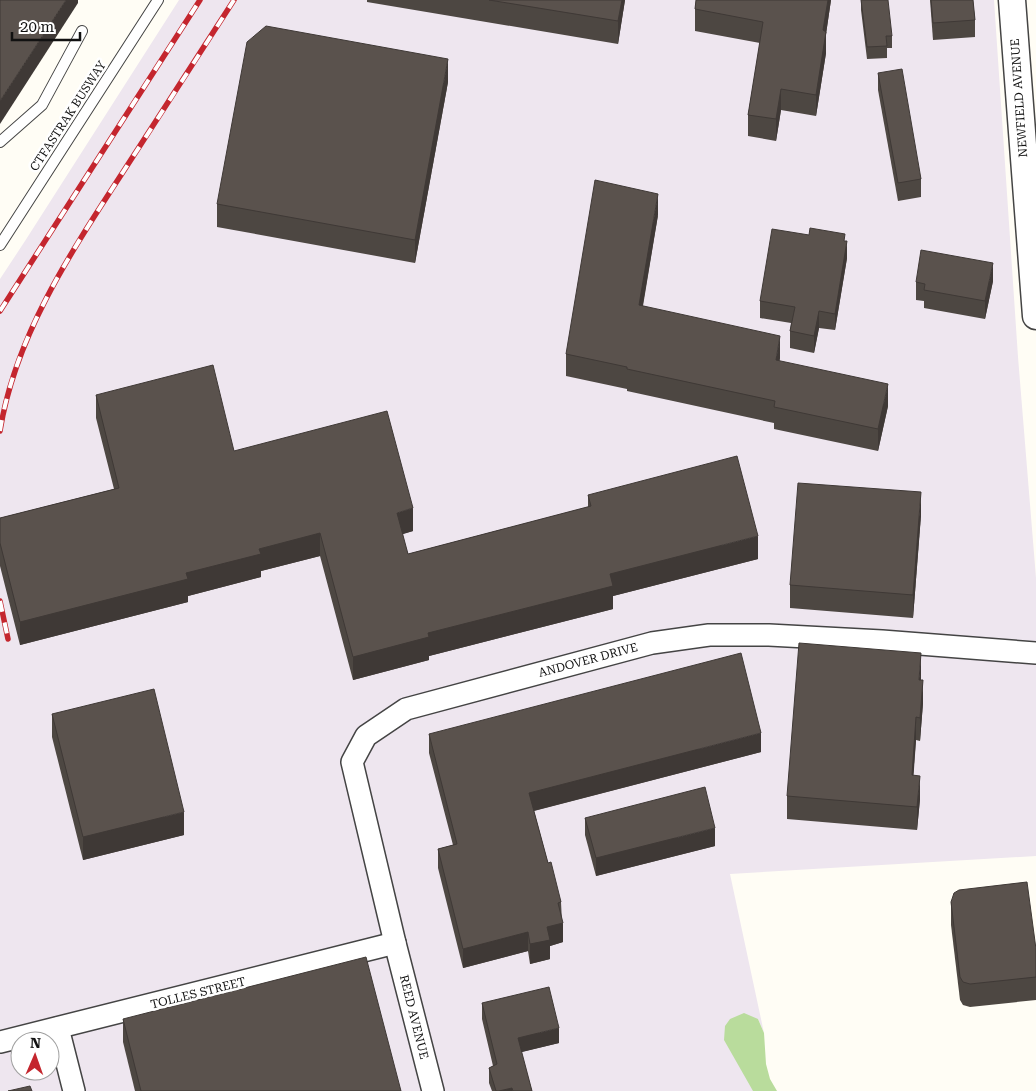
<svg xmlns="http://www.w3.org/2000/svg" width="1036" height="1091" font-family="'Roboto Serif',serif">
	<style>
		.industrial { fill: #eee6ef; fill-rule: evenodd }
		.forest { fill: #b9dc9c }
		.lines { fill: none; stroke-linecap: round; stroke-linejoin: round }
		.service-casing { stroke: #444; stroke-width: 12 }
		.minor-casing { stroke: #444; stroke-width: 24 }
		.tertiary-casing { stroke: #444; stroke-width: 29 }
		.service { stroke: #fff; stroke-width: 10 }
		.minor { stroke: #fff; stroke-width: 21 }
		.tertiary { stroke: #fff; stroke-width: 26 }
		.rail-casing { stroke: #c4262e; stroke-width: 5.5 }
		.rail { stroke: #fff; stroke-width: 4; stroke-dasharray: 11; stroke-linecap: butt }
		.wall { fill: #4d4742 }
		.shaded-wall { fill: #3f3936 }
		.building { fill: #5a524d; stroke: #3f3936 }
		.labels { text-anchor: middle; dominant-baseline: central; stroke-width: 5; stroke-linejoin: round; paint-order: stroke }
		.street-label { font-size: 12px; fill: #111; stroke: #fff }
	</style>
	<rect width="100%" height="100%" fill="#fffdf5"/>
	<!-- industrial -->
	<path class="industrial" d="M179 0H994L1018 357 1036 578V856L730 874 764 1033 758 1019 753 1091H0V279L25 241ZM20 1041H50V1071H20Z"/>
	<!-- forest -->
	<path class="forest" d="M744 1013 758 1019 764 1033 766 1064 770 1079 777 1091H753L724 1040 725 1026 730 1019Z"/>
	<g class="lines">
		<!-- service casing -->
		<g class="service-casing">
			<g id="service">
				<path d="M0 142 42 105 82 31"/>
				<path d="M0 245 158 0"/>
			</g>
		</g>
		<!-- minor casing -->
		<g class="minor-casing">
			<g id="minor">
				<path d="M58 1028 74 1091"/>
				<path d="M0 1042 395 943"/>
				<path d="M433 1091 395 943 352 762 366 736 406 709 652 643 709 635H769L882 641 1036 653"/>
			</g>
		</g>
		<!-- tertiary casing -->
		<g class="tertiary-casing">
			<path id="tertiary" d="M1012 0 1036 316"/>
		</g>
		<!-- service -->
		<use href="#service" class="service"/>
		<!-- minor -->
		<use href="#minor" class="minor"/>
		<!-- tertiary -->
		<use href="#tertiary" class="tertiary"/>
		<!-- rail casing -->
		<g class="rail-casing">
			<g id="rail">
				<path d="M0 311 200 0"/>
				<path d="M0 431C15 336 71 252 123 172 160 115 197 58 234 0"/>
				<path d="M0 601 8 639"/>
			</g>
		</g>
		<!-- rail -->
		<use href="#rail" class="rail"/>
	</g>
	<!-- wall -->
	<g class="wall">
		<path d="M367 0H625L618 44 367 2Z"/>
		<path d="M696 0H831L826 34V53L816 116 781 110 776 141 748 136V115L760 43 695 31V9Z"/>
		<path d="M861 0 892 36V48H887V58L867 59 861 10Z"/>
		<path d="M930 0H973L975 20V37L933 40Z"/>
		<path d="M878 73 921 179V197L898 201 878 90Z"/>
		<path d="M448 82 415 263 217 227V204Z"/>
		<path d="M658 215 643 306 780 358 779 361 888 406 878 451 774 429V423L627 391V389L566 376V354Z"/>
		<path d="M845 241 847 258 835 330 819 328 814 353 790 348V331L791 323 760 318V301Z"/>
		<path d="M993 281 985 319 924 308V301L916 300V282Z"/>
		<path d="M96 395 234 451 413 531 402 534 408 554 588 507V495L758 559 613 596V609L429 656V660L353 680 320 556 261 571V577L188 596V602L20 645 0 566V518L114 489 96 418Z"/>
		<path d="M921 515 913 618 790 608V585Z"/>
		<path d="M921 676V680L923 703 920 741 916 740 913 776 920 799 917 830 787 819V796Z"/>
		<path d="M52 714 184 835 83 860 52 737Z"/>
		<path d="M429 734 761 752 534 811 548 863 561 902 563 942 550 946V959L530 964 528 951 463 968 438 868V849L453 845 429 753Z"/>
		<path d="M585 818 715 846 596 876 585 835Z"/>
		<path d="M951 902 1036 949V1000L970 1007 963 1005 960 1000 951 925Z"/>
		<path d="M482 1003 559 1043 521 1052 532 1091H492L489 1083V1068L493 1066 482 1019Z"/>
		<path d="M123 1019 401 1091H135L123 1042Z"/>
	</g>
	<!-- shaded-wall -->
	<g class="shaded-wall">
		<path d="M66 0H78V3L0 124V101Z"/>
		<path d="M622 0H625L618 44V21Z"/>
		<path d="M828 0H831L826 34V53L816 116V95L823 30Z"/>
		<path d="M448 59V82L415 263V240Z"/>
		<path d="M781 89V110L776 141V119Z"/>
		<path d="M658 194V215L639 327V305Z"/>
		<path d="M847 241V258L835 330V314Z"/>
		<path d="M993 263V281L985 319V301Z"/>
		<path d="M819 311V328L814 353V336Z"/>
		<path d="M780 336V358L776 382V360Z"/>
		<path d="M888 384V406L878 451V429Z"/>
		<path d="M921 492V515L913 618V595Z"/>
		<path d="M413 508V531L397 536V513Z"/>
		<path d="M320 533V556L261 571V577L188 596V602L20 645V622L186 573 259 549Z"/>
		<path d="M758 536V559L613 596V609L429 656V660L353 680V657L610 574Z"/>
		<path d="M921 653V676L919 703V680Z"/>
		<path d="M923 680V703L920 741V718Z"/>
		<path d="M916 717V740L912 798V775Z"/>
		<path d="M761 733V752L529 812V793Z"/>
		<path d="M920 776V799L917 830V807Z"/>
		<path d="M184 812V835L83 860V837Z"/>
		<path d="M715 828V846L596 876V858Z"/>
		<path d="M563 923V942L550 946V959L530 964V944L547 927Z"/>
		<path d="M528 932V951L463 968V949Z"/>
		<path d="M559 1028V1043L518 1053V1038Z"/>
		<path d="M512 1088V1091H499Z"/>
	</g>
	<!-- building -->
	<g class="building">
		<path d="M0 0H66L0 101Z"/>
		<path d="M489 0H622L618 21Z"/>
		<path d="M696 0H828L823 30 826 32 816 95 781 89 776 119 748 115 763 22 695 9Z"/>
		<path d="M861 0H888L892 36H886L887 46 867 47Z"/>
		<path d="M931 0H973L975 20 933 23Z"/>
		<path d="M266 26 448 59 415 240 217 204 247 42Z"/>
		<path d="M902 69 921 179 898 183 878 73Z"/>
		<path d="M595 180 658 194 639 305 780 336 776 360 888 384 878 429 774 407 775 401 627 369V367L566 354Z"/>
		<path d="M810 228 845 234 844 241H847L835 314 819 311 814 336 790 331 795 307 760 301 772 229 809 235Z"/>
		<path d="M921 250 993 263 985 301 924 290 925 284 916 282Z"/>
		<path d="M213 365 234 451 387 411 413 508 397 513 408 554 591 506 588 495 737 456 758 536 610 574 613 586 428 633 429 637 353 657 320 533 259 549 261 554 186 573 188 579 20 622 0 543V518L119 488 96 395Z"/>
		<path d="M798 483 921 492 913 595 790 585Z"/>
		<path d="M799 643 921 653 919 680H923L920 718 916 717 912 775 920 776 917 807 787 796Z"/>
		<path d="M741 653 761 733 529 793 548 863 551 862 561 902 558 903 563 923 547 927 550 940 530 944 528 932 463 949 438 849 457 844 429 734Z"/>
		<path d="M154 689 184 812 83 837 52 714Z"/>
		<path d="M705 787 715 828 596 858 585 818Z"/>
		<path d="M1027 882 1036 949V977L970 984 963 982 960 977 951 902 954 893 959 890Z"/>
		<path d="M366 957 401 1091H141L123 1019Z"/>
		<path d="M549 987 559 1028 518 1038 532 1091H513L512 1088 499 1091H496L489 1068 497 1064 482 1003Z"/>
		<path d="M30 1086 32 1091H8Z"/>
	</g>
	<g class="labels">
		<!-- street labels -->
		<g class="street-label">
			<text transform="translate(1019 98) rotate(-94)">NEWFIELD AVENUE</text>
			<text transform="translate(68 116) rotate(-57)">CTFASTRAK BUSWAY</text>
			<text transform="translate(588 660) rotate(-15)">ANDOVER DRIVE</text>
			<text transform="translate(198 993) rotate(-14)">TOLLES STREET</text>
			<text transform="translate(414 1017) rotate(76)">REED AVENUE</text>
		</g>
	</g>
	<!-- north arrow -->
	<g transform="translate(35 1056) rotate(2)"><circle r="24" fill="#ffffff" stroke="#a0a0a0"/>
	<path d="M0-4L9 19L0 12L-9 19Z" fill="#c4262e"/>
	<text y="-8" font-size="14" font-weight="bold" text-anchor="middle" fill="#111111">N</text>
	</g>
	<!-- scale -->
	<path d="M12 32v8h68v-8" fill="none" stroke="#111111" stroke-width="2.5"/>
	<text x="20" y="32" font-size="15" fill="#111111" stroke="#ffffff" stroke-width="4" paint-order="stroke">20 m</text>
</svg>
